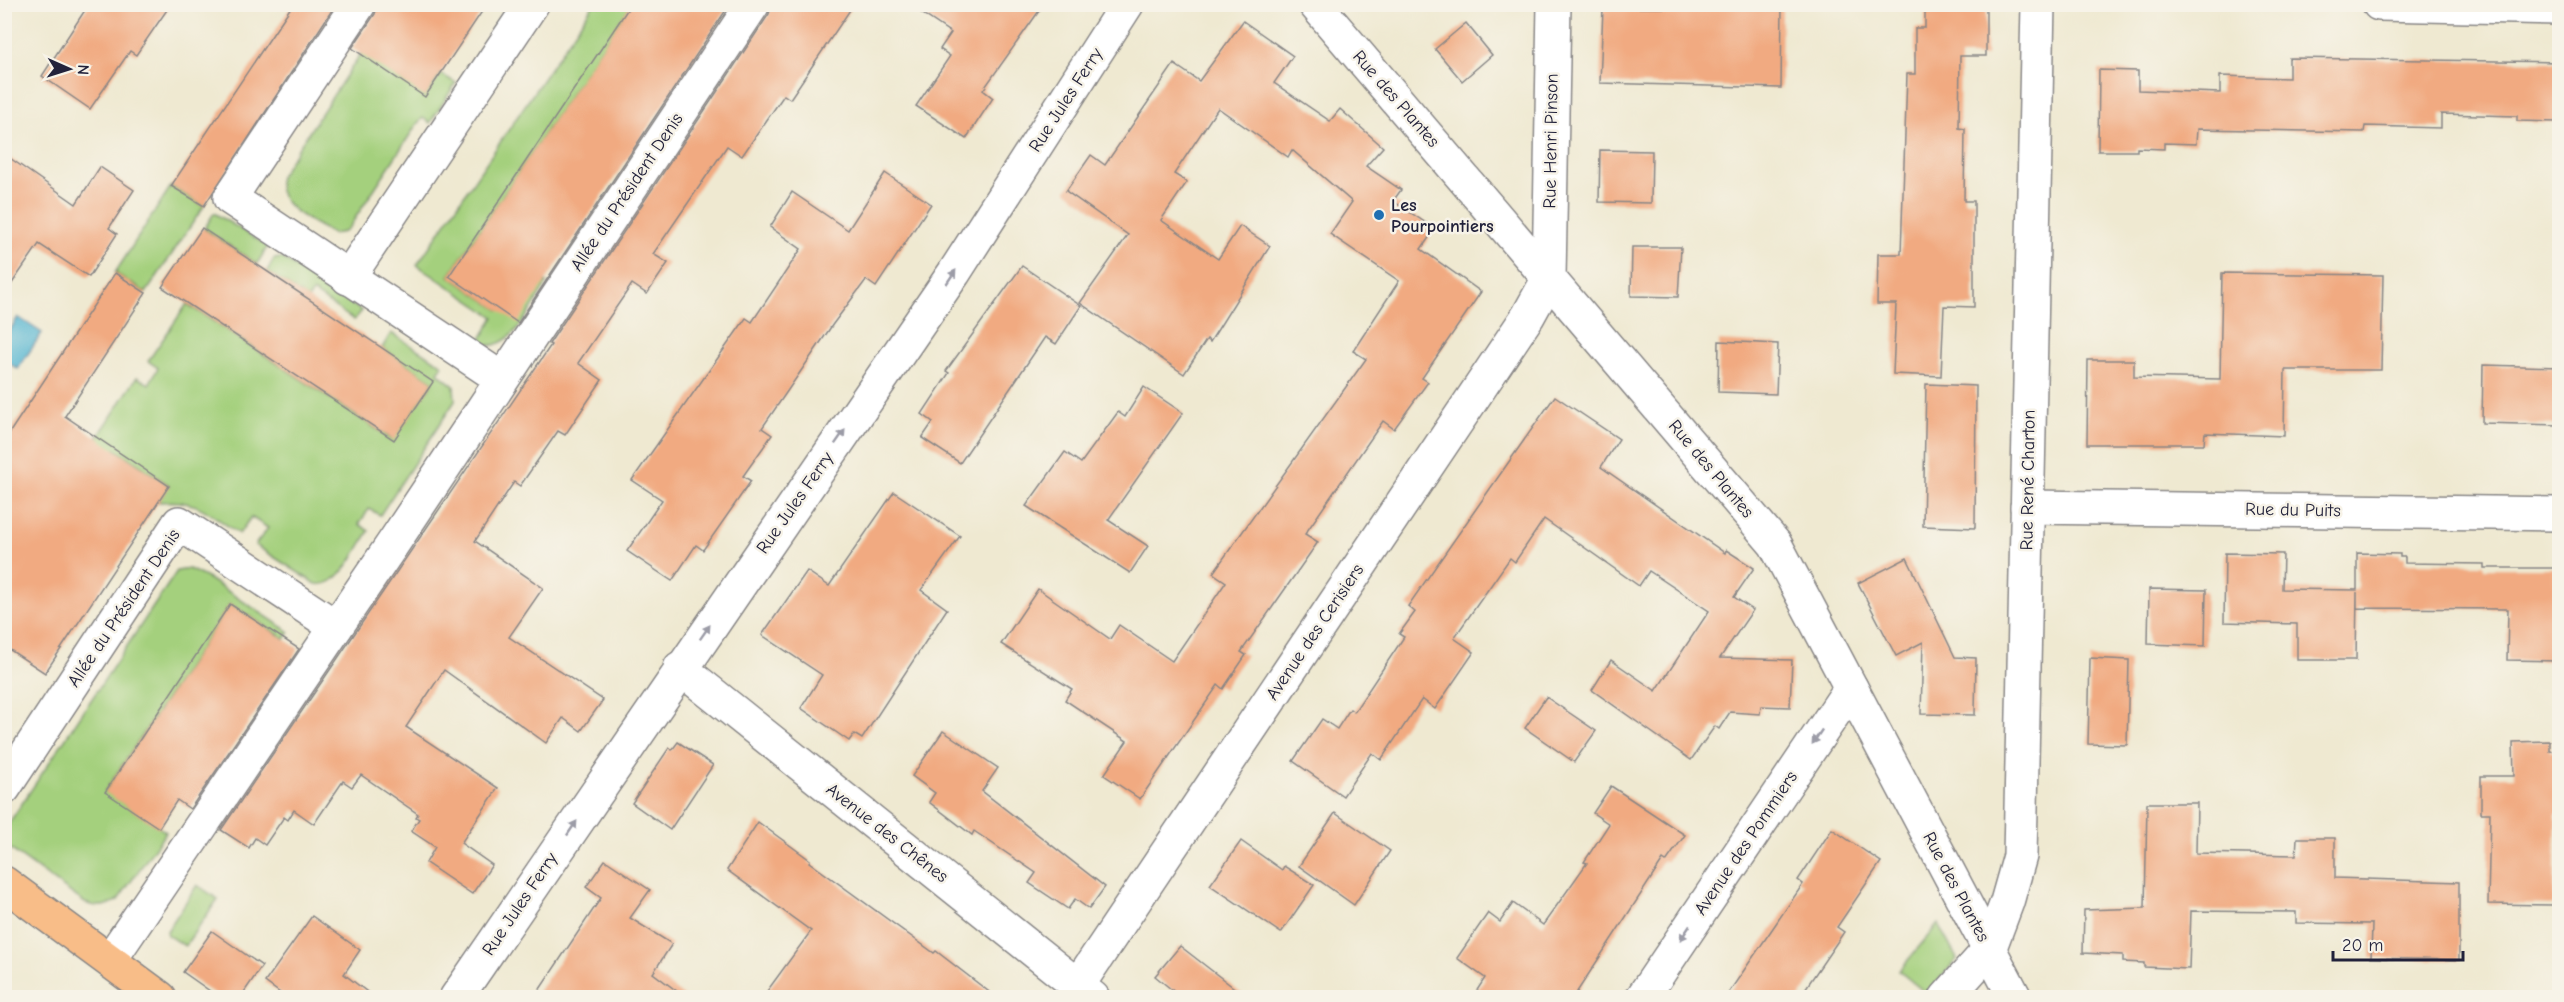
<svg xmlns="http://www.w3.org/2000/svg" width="2564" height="1002" font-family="'Comic Neue',sans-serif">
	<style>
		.green { fill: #a4d07d; stroke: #63795c; stroke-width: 1.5 }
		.water { fill: #53b5d1; stroke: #3a6c86; stroke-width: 1.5 }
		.building { fill: #f1aa81 }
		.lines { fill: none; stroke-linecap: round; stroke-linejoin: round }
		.minor-casing { stroke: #888686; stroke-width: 36 }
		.major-casing { stroke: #888686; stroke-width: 36 }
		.minor { stroke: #fff; stroke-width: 33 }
		.major { stroke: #f8bd88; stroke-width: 33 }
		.oneway { fill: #9c9ca7 }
		.poi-dot { fill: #1f6fb2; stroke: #f7f3e8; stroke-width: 2 }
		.labels { text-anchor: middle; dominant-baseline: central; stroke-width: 5; stroke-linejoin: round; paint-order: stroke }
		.street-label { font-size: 18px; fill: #22223b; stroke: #f7f3e8 }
		.poi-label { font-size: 18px; font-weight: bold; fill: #22223b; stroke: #f7f3e8; text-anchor: start }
	</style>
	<rect width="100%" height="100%" fill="#f7f3e8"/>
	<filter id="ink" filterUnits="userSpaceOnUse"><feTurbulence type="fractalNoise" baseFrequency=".0167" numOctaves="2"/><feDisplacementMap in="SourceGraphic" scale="12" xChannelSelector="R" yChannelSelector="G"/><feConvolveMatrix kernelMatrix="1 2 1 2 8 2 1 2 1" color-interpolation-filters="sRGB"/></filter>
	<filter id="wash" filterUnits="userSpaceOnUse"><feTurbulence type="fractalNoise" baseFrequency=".008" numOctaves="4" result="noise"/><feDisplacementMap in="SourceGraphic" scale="24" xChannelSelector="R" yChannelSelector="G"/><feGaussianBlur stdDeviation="1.35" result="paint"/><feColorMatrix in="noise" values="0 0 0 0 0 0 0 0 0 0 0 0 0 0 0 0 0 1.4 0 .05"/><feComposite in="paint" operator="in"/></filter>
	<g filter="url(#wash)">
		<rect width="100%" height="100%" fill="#efe9d1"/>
		<!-- green -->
		<g class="green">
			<path d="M593 5H631L449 276 499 310 528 269 547 283C532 306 512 355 478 344L494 317 417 265Z"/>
			<path d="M361 53 425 96 441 74 456 83 430 123 423 118 417 124 350 226 344 232 333 234C312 222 272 205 280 176Z"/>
			<path d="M171 186 204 206 146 293 115 273Z"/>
			<path d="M214 213 268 246 257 264 204 229Z"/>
			<path d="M282 258 362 311 354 320 313 292 308 299 267 271 274 259Z"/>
			<path d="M187 304 393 440 433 382 382 348 391 333 443 365 438 373 454 386 455 401 380 515 369 509 359 524 369 531C358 548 340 589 316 584L255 545 268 528 251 517 239 534C208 513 198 498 158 502L169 485 115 449 5 617V579L137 377 149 384 158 368 148 361Z"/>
			<path d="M189 569 209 579 290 632 285 639 230 604 105 791 166 832 118 900C106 907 97 908 85 903L5 845V829L177 571Z"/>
			<path d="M197 885 218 899 185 946 167 935V931Z"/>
			<path d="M1938 924 1957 959 1927 994 1899 971Z"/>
		</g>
		<!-- water -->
		<path class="water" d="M18 317 42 333 18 369 5 360V338Z"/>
		<g id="blocks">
			<!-- building -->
			<g class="building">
				<path d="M89 4H171L136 55 130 51 90 109 42 76Z"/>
				<path d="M288 4H336L204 206 171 186 291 7Z"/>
				<path d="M378 4H487L425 97 352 48 375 14Z"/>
				<path d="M631 4H730L518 323 449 276Z"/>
				<path d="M772 4H854L790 99 784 95 742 156 727 146 653 254 668 263 647 294 632 284 578 363 602 380 565 435 558 431 520 486 514 482 475 541 543 588 509 637 603 700 581 731 563 718 546 743 444 670 406 727 498 788 461 843 492 865 472 894 426 863 435 847 411 831 419 819 416 817 418 814 361 775 352 787 343 781 314 824 294 810 288 820 284 817 265 845 255 838 249 848 221 830 551 345 549 344 769 14Z"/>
				<path d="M908 4H1044L983 90 993 98 966 139 916 106 950 56 940 49 951 33Z"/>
				<path d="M1692 4H1782L1781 88 1600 83 1603 8H1692Z"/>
				<path d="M1925 4H1986V56H1960L1959 128 1965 129 1964 201H1974V307L1944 306 1941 376 1893 374 1896 304H1877L1878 254H1901L1907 74H1915V28H1925Z"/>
				<path d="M1243 21 1293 56 1274 83 1330 121 1340 109 1383 147 1366 166 1401 190 1393 201 1435 229 1421 249 1481 292 1422 378 1428 382 1394 429 1383 421 1305 534 1318 542 1241 652 1246 655 1223 689 1218 685 1140 799 1104 775 1127 741 1065 700 1072 689 1001 644 1038 589 1110 639 1119 625 1172 661 1226 582 1213 573 1366 359 1353 351 1399 281 1330 234 1352 202 1292 150 1288 157 1218 108 1174 174 1187 182 1161 220 1218 259 1240 226 1270 246 1210 342 1207 339 1184 374 1080 303 1128 235 1066 191 1091 155 1105 165 1174 64 1199 81Z"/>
				<path d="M1466 23 1492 55 1462 81 1435 49Z"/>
				<path d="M2289 58 2559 62V122L2517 121V116L2441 114V128L2365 126 2364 132 2197 129 2196 144 2164 143V149L2137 148V151H2098L2099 70 2138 71V90L2220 93V76L2289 78Z"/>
				<path d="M1600 150 1652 151 1651 203 1599 202Z"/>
				<path d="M4 154 76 204 100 167 134 190 109 228 117 234 89 277 39 244 4 295Z"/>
				<path d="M885 173 931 204 876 287 866 280 833 324 762 428 772 435 743 476 751 481 703 550 696 545 672 581 627 551 662 500 632 480 746 318 752 322 801 249 770 227 792 192 848 230Z"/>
				<path d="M202 228 433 382 394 440 162 287Z"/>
				<path d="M1632 247H1681L1678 297 1631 296Z"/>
				<path d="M1022 266 1081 306 1056 344 1045 337 960 463 922 438 933 422 922 414 949 373 946 371Z"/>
				<path d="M115 273 146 293 65 416 169 486 45 673 4 646V441Z"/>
				<path d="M2222 273 2383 275 2381 370H2285L2284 436 2205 433 2204 444H2087L2088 360H2134V377L2220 379Z"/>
				<path d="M1719 341 1778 344 1776 394 1718 392Z"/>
				<path d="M2483 365 2559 367V425L2482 423Z"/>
				<path d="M1926 384 1976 386 1975 528 1923 526Z"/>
				<path d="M1144 387 1183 413 1108 520 1148 546 1130 573 1026 506 1065 452 1081 463 1118 412 1125 417Z"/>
				<path d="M1555 396 1619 439 1601 467 1725 553 1726 550 1754 568 1734 597 1753 610 1720 658 1792 660 1790 707 1761 706 1760 714 1730 712 1719 729 1715 726 1691 760 1592 690 1611 660 1656 691 1709 611 1649 571 1639 586 1544 519 1515 562 1510 558 1454 638 1474 652 1435 709 1422 699 1381 760 1372 753 1343 796 1293 761 1322 719 1337 729 1350 709 1354 712 1404 637 1399 634 1415 612 1408 606Z"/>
				<path d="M894 492 960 536 921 590 947 609 862 739 854 734 849 741 801 708 822 675 762 635 807 571 829 586Z"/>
				<path d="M2225 553 2283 554 2282 589 2357 590V553L2400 554V557H2405V563L2484 564V568H2559V661L2507 660 2508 609 2357 608V592L2356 660H2297V624L2224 622Z"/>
				<path d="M1907 558 1955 657 1976 658 1975 715 1921 714 1923 642 1896 656 1858 583Z"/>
				<path d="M2149 589 2206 590 2205 646 2148 644Z"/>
				<path d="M230 604 299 649 190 809 177 800 159 828 105 792Z"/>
				<path d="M2090 658 2129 660 2127 745 2088 744Z"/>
				<path d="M1546 697 1596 731 1574 762 1525 728Z"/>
				<path d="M943 731 998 768 982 791 1105 887 1089 909 1075 899 1068 909 1029 883 1036 873 974 831 972 835 929 802 935 793 912 776Z"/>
				<path d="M2550 741V751L2559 752V814H2556L2554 905 2488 904 2490 813H2481V776H2514L2513 742Z"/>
				<path d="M678 742 713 765 670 830 632 803 669 748 672 750Z"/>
				<path d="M1611 786 1685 835 1666 862 1663 860 1573 998H1472L1485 978 1457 958 1488 913 1500 922 1513 903 1543 925 1587 863 1584 862 1609 824 1593 813Z"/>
				<path d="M2147 803H2197L2196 853 2296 855 2297 838H2335V878L2459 882V960L2371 958 2372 924 2296 923V912L2191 911 2189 969 2144 967V963L2123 962V955L2083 953 2084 910 2145 908Z"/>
				<path d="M1335 813 1390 851 1354 905 1299 866Z"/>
				<path d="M758 822 810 860 809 862 934 953 936 951 997 998H762L811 931 727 870Z"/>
				<path d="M1832 829 1881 862 1837 927 1844 932 1799 998H1725L1803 884 1798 880Z"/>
				<path d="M1241 841 1282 870 1284 866 1314 885 1281 933 1210 885Z"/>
				<path d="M605 860 650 890 630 918 672 944 653 973 686 998H534L601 898 586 887Z"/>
				<path d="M312 916 360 950 344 974 375 998H287L265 982Z"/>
				<path d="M212 931 262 966 240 998H220L183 972Z"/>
				<path d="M1180 946 1247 998H1182L1155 976Z"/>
			</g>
		</g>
	</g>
	<g filter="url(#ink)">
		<use href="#blocks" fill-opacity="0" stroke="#888686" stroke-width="1.5"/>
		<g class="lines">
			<!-- minor casing -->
			<g class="minor-casing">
				<g id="minor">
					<path d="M359 4 230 198 502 379"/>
					<path d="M1315 4 1775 544 2015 998"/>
					<path d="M2379 4 2560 8"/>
					<path d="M348 278 532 4"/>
					<path d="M2027 507 2560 514"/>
					<path d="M680 668 1093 998"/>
					<path d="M4 788 179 523 336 627"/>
					<path d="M110 960 396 539 753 4"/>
					<path d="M1078 985 1528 316 1549 278 1554 4"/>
					<path d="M456 998 954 273 1127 4"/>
					<path d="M1642 998 1851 688"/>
					<path d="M1946 998 1989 950 2007 902 2020 856 2038 4"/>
				</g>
			</g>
			<!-- major casing -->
			<g class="major-casing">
				<path id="major" d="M4 883 160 998"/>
			</g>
			<!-- minor -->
			<use href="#minor" class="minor"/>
			<!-- major -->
			<use href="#major" class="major"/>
		</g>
		<!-- one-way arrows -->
		<defs><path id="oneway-solid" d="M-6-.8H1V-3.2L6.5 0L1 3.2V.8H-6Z" transform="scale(1.5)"/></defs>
		<g class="oneway">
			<use href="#oneway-solid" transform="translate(951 277) rotate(-56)"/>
			<use href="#oneway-solid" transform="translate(840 437) rotate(-55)"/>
			<use href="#oneway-solid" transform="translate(705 632) rotate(-55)"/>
			<use href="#oneway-solid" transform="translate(1817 737) rotate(124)"/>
			<use href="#oneway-solid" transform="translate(572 828) rotate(-56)"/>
			<use href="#oneway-solid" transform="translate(1685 933) rotate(124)"/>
		</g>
	</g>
	<!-- markers -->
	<circle class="poi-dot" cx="1379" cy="215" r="6"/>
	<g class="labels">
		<!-- street labels -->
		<g class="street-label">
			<text transform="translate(1396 99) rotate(49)">Rue des Plantes</text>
			<text transform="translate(1066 100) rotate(-57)">Rue Jules Ferry</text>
			<text transform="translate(1551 141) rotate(-89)">Rue Henri Pinson</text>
			<text transform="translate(627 192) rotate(-56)">Allée du Président Denis</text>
			<text transform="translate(1711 469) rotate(50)">Rue des Plantes</text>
			<text transform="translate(2028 480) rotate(-89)">Rue René Charton</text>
			<text transform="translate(795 503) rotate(-55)">Rue Jules Ferry</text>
			<text transform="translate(2293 510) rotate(1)">Rue du Puits</text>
			<text transform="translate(124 608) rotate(-56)">Allée du Président Denis</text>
			<text transform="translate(1315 632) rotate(-56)">Avenue des Cerisiers</text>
			<text transform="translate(887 833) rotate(38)">Avenue des Chênes</text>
			<text transform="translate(1746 843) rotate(-56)">Avenue des Pommiers</text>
			<text transform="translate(1956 887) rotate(62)">Rue des Plantes</text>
			<text transform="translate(520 904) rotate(-56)">Rue Jules Ferry</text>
		</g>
		<!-- poi labels -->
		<g class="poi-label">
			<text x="1391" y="205">Les<tspan x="1391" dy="21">Pourpointiers</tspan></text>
		</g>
	</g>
	<!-- margin -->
	<rect width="2564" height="1002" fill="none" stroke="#f7f3e8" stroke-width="24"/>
	<!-- north arrow -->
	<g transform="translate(69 69) rotate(93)" stroke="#f7f3e8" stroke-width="4.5" paint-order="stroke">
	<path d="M0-4.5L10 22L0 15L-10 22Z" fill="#22223b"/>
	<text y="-9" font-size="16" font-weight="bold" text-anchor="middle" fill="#22223b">N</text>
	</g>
	<!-- scale -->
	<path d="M2333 951v9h130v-9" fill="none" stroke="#22223b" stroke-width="3"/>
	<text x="2342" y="951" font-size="18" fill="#22223b" stroke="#f7f3e8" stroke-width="4.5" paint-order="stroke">20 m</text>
</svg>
